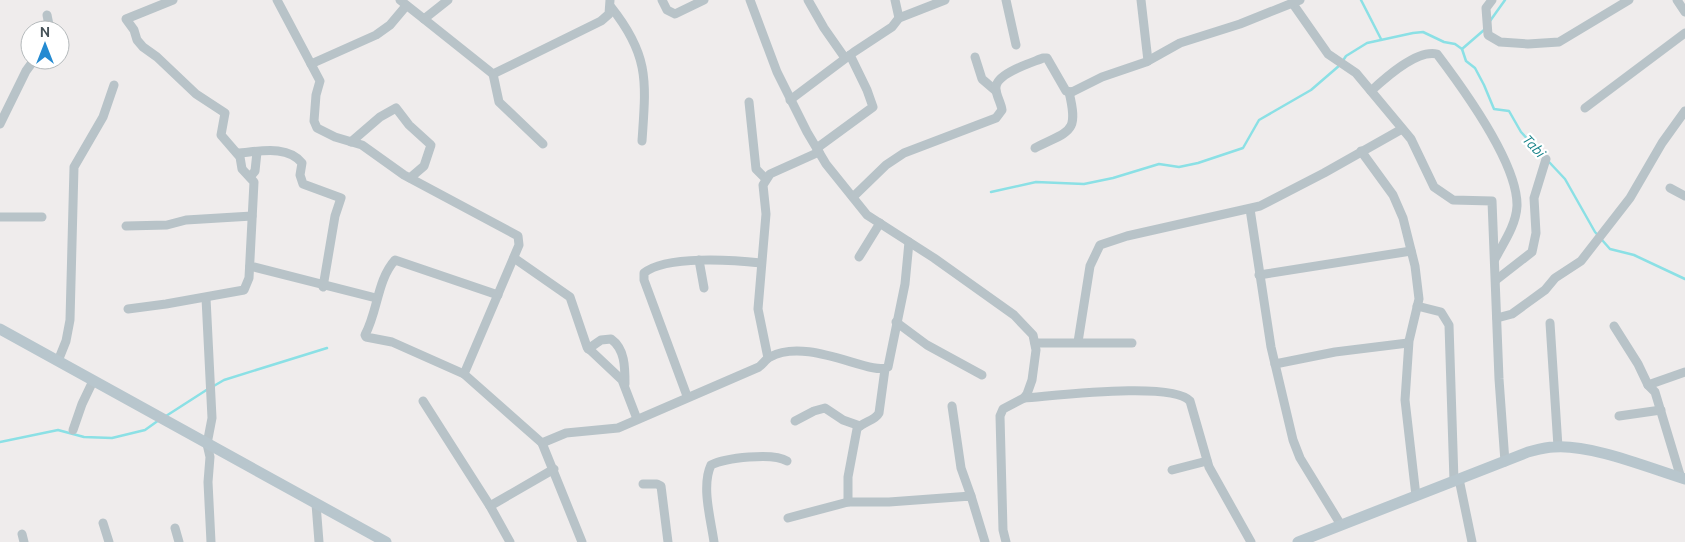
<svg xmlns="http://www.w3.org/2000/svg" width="1685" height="542" font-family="Ubuntu,sans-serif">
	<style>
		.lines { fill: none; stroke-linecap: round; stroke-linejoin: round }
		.stream { stroke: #8be0e5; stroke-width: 2.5 }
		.street { stroke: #b8c3c8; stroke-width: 9 }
		.secondary { stroke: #b8c6cd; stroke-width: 11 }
		.labels { text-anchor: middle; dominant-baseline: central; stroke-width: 4.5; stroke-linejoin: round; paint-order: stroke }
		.water-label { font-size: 14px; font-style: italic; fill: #148087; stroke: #fff }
	</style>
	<rect width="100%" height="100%" fill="#efecec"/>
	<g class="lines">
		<!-- stream -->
		<g class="stream">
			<path d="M1361 0 1381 39"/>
			<path d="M1490 21 1505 0"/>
			<path d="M1462 49 1484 30"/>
			<path d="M991 192 1036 182 1084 184 1113 178 1159 164 1179 167 1198 163 1243 148 1259 120 1311 90 1340 65 1346 56 1367 43 1413 33 1423 32 1444 42 1455 44 1462 49 1466 61 1475 68 1484 85 1494 109 1509 111 1521 132 1565 179 1595 232 1610 249 1634 255 1685 279"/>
			<path d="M212 387 224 380 327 348"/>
			<path d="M166 416 208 389"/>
			<path d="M0 442 58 430 84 437 112 438 145 430 159 420"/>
		</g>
		<!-- street -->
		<g class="street">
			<path d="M277 0 320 81 316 95 314 121 317 128 335 137 362 145 404 175 518 236 519 245 464 374 542 443 582 542"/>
			<path d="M400 0 424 19 448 0"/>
			<path d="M662 0 667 10 675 14 704 0"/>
			<path d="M750 0 777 72 807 132 826 164 867 215 934 258 1014 315 1033 335 1036 350 1032 380 1027 394 1024 398 1003 409 1000 416 1003 530 1006 542"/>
			<path d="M808 0 824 28 845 58"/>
			<path d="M895 0 899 18"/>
			<path d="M1006 0 1016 45"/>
			<path d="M1141 0 1148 61"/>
			<path d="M1492 0 1486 8 1488 35 1500 42 1528 44 1559 42 1629 0"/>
			<path d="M1677 0 1685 12"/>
			<path d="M1293 4 1328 54 1356 73 1411 139 1434 187 1453 200 1492 201 1499 379 1505 462"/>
			<path d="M611 7C650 56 646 82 642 141"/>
			<path d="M47 15 50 30"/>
			<path d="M424 19 493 74 601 21 609 14 610 0"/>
			<path d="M975 57 982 79 996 91"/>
			<path d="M311 64 376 35 390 25 406 6"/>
			<path d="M493 74 499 102 543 144"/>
			<path d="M1371 91C1385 78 1417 49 1437 54 1462 87 1518 164 1517 206 1516 225 1504 242 1495 259"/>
			<path d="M790 100 854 52 892 27 899 18 945 0"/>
			<path d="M749 102 756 169 766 179"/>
			<path d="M1585 108 1685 33"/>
			<path d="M0 124 26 71 34 60"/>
			<path d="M351 142 380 117 396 108 409 125 431 145 424 166 410 178"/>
			<path d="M817 148 873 107 867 90 850 55"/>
			<path d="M1035 148C1070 130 1079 134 1069 92"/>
			<path d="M1361 151 1393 195 1403 218 1415 266 1419 299 1409 341 1405 400 1416 496"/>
			<path d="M237 153C257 152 287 144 302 163L300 175 303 184 341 198 335 216 323 287"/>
			<path d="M250 177 255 171 257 152"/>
			<path d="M1670 188 1685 196"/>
			<path d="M853 197 886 165 904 153 996 118 1002 110C1001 102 995 94 996 87 997 73 1031 63 1043 58H1047L1066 91 1072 92 1102 77 1146 62 1180 43 1240 24 1300 0"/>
			<path d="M1250 209 1271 347 1293 440 1300 458 1341 525"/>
			<path d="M0 217H42"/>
			<path d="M126 226 167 225 186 220 252 216"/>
			<path d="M859 257 880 223"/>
			<path d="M514 258 570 297 587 347 622 380 637 419"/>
			<path d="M699 260 704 288"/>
			<path d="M250 266 376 298"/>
			<path d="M1259 275 1411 251"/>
			<path d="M1496 280 1532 252 1536 233 1534 198 1546 159"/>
			<path d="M206 298 212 418 207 444 210 457 208 482 211 542"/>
			<path d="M1417 306 1441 312 1449 325 1454 481"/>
			<path d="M128 309 166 304 244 290 249 278 254 182 242 169 240 157 221 135 225 113 196 94 157 57 143 47 137 40 134 30 126 19 173 0"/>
			<path d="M1497 318 1512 314 1545 290 1555 278 1581 261 1630 198 1662 143 1685 111"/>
			<path d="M896 322 927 345 982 375"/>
			<path d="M1550 323 1558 447"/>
			<path d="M1614 326 1638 364 1648 385 1655 392 1681 478"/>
			<path d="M1078 342 1090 266 1100 245 1127 236 1260 206 1324 173 1402 129"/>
			<path d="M1035 343H1132"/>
			<path d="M588 349 601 340 611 339C625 349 625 367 625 384"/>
			<path d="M768 358 758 309 766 214 763 185 770 174 819 152"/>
			<path d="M58 361 66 341 70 320 74 167 103 117 114 85"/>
			<path d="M1275 364 1335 352 1408 343"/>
			<path d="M464 374 392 342 366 337 365 335C378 311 377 280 395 260L498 295"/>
			<path d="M1648 385 1685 372"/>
			<path d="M687 396 644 280V273C666 255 734 260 761 263"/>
			<path d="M1024 398C1054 396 1173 381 1190 401L1209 467 1251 542"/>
			<path d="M423 401 490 506 510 542"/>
			<path d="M952 406 961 468 971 496"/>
			<path d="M1619 416 1661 410"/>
			<path d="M795 421 814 411 825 408 843 420 860 426"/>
			<path d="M73 430 82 404 93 381"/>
			<path d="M542 443 566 433 618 428 759 367C763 364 766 359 770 357 808 336 872 377 888 367L905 284 909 242"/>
			<path d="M1172 470 1207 461"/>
			<path d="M1459 479 1472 542"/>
			<path d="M643 484H657L661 486 668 542"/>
			<path d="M848 502V477L857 429C862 422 875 421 879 413L885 369"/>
			<path d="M316 504 319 542"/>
			<path d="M490 506 554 469"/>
			<path d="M788 518 848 502H889L971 496 985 542"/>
			<path d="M103 523 109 542"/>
			<path d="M175 528 179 542"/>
			<path d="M22 534 24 542"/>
			<path d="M714 542C711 520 701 486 711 465 725 458 773 452 787 461"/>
		</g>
		<!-- secondary -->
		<g class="secondary">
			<path d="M0 329 386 542"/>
			<path d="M1298 542 1528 452C1536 450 1545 447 1554 447 1591 444 1649 468 1685 479"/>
		</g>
	</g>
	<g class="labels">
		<!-- water labels -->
		<g class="water-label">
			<text transform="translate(1534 146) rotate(47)">Tabi</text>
		</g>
	</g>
	<!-- north arrow -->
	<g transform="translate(45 45)"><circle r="24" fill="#ffffff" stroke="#b5babc"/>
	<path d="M0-4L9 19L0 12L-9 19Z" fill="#248ad1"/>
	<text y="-8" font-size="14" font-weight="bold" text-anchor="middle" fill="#465258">N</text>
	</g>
</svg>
